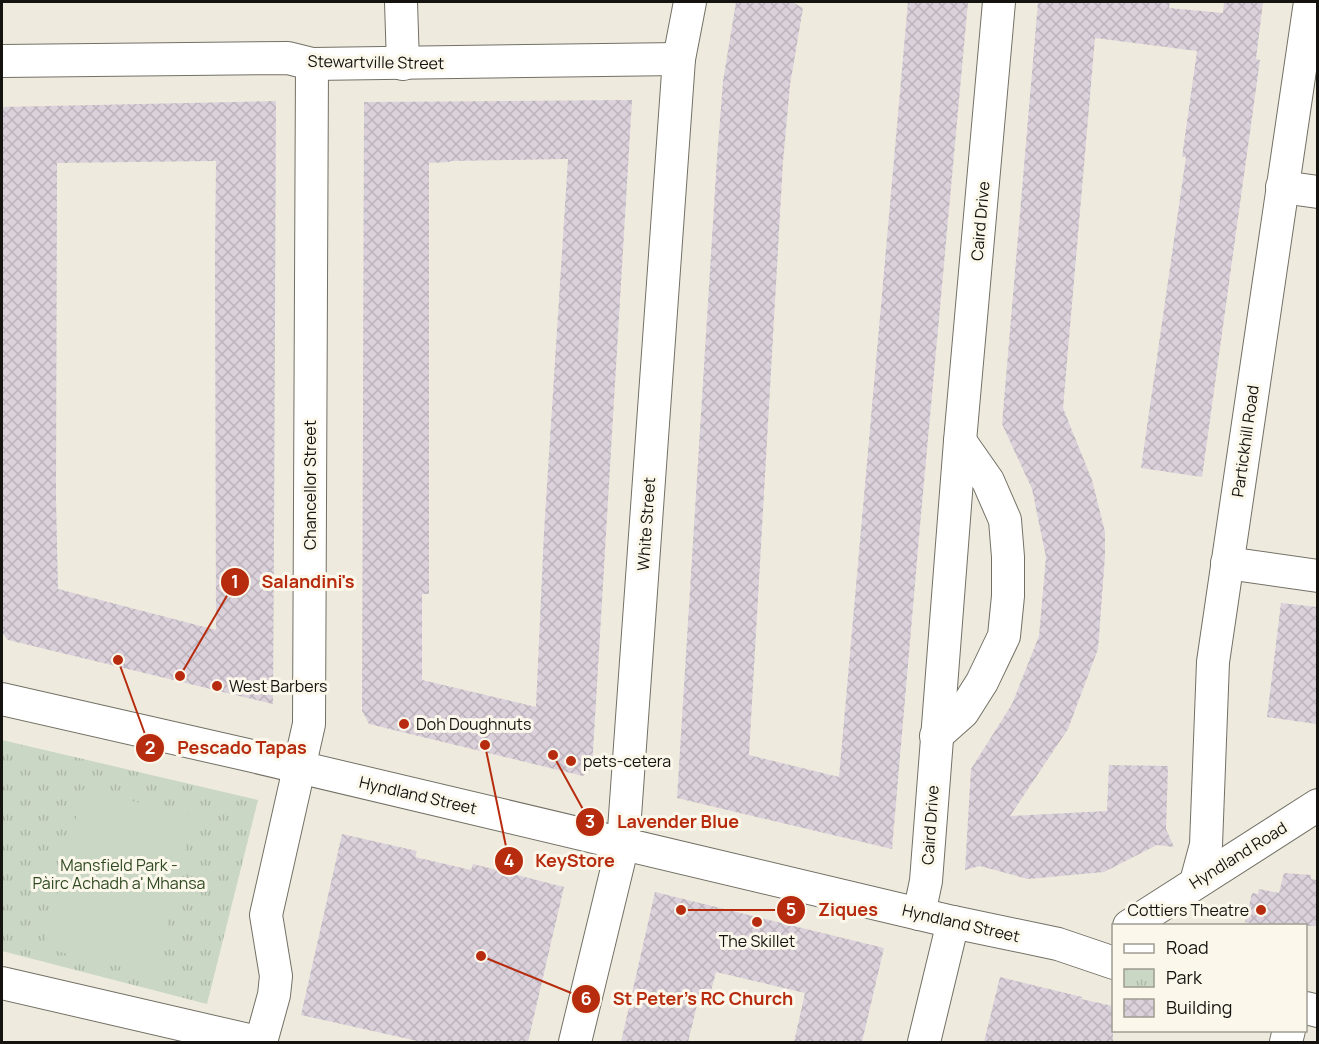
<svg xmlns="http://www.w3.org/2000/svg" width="1319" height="1044" font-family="Manrope,sans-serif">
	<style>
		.park { fill: url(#park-tufts) }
		.garden { fill: #cad7c4 }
		.building { fill: url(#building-cross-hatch); fill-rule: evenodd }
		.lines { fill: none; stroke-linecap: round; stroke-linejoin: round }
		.minor-casing { stroke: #737065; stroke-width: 34 }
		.minor { stroke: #fff; stroke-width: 32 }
		.poi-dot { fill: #b72c0e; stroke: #fbf8eb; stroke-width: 2 }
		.labels { text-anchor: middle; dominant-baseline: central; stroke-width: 6; stroke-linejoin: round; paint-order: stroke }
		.street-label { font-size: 16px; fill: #14130f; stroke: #fbf8eb }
		.poi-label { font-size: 16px; fill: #14130f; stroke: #fbf8eb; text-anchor: start }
		.park-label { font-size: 16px; fill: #2f4920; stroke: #fbf8eb }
		.leader { fill: none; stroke: #b72c0e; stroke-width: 2 }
		.callout-dot { fill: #b72c0e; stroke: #fbf8eb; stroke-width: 2 }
		.mark-label { font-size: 18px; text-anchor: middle; font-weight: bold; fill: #fff }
		.callout-label { font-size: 18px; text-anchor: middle; font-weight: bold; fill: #b72c0e; stroke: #fbf8eb; stroke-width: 6; stroke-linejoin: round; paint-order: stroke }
	</style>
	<defs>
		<pattern id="park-tufts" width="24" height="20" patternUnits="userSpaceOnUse" patternTransform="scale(1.5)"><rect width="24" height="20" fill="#cad7c4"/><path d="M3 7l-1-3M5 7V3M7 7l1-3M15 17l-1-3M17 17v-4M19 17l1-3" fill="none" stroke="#adb8a7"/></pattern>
		<pattern id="building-cross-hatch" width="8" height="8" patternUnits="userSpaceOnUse" patternTransform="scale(1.5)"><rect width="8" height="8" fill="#dbd1db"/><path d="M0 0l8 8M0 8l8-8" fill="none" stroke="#bbb3bb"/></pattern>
	</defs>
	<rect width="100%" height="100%" fill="#eeebde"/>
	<!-- park -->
	<path class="park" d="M2 740 258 800 207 1004 2 951Z"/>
	<!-- garden -->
	<path class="garden" d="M83 789 193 816 155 975 44 948Z"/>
	<!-- building -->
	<g class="building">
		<path d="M736 2H792L803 8 790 85 783 162 749 755 839 777 908 2H968L920 526 892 849 677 798 717 158 723 81Z"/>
		<path d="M1038 2H1170L1169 8 1223 13 1224 2H1263L1256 59 1260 60 1202 477 1141 468 1186 157H1182L1197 51 1095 38 1063 408 1092 480 1105 532V556L1098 649 1068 729 1010 816 1107 811 1109 765 1168 766 1166 829 1174 847 1157 845 1104 872 1028 879 980 866 965 870 971 769 1012 704 1039 636 1046 557 1032 489 1002 424Z"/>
		<path d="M632 100 592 768 583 776 369 724 362 711 364 102ZM568 159 544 532 536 707 422 680V594H429V163L450 162V161Z"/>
		<path d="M276 101 274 542 273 704 8 640 2 633V107ZM216 161 215 256 216 630 58 589 56 500 57 163Z"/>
		<path d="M1281 603 1317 607V724L1267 717Z"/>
		<path d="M342 834 417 851 415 857 471 870 473 864 564 887 528 1042H422L301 1015Z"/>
		<path d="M1284 873 1311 875V879L1317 880V926H1249L1250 923 1245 922 1252 893 1258 894 1259 889 1279 893Z"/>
		<path d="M655 892 884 948 862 1042H794L805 993 716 972 710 995 700 993 688 1042H621Z"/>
		<path d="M1000 977 1082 997 1081 999 1113 1006V1042H984Z"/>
	</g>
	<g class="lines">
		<!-- minor casing -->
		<g class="minor-casing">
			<g id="minor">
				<path d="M401 2 403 64"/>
				<path d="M2 61 288 58 312 64 679 59"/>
				<path d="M1282 187 1318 192"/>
				<path d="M1227 563 1318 576"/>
				<path d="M2 699 248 755 953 922 1058 944 1114 963"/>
				<path d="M936 736 963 712 982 682 1004 636 1008 596V557L1005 520 988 481 960 441"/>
				<path d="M1196 882 1206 845 1213 662 1310 2"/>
				<path d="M919 914 926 881 960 441 999 2"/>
				<path d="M1129 926 1318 805"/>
				<path d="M2 983 257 1042"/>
				<path d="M1306 1008 1318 1011"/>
				<path d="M261 1042 274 995 276 976 266 915 309 724 312 64"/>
				<path d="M575 1042 623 844 679 59 690 2"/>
				<path d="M924 1042 953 922"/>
				<path d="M1286 1042 1289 1030"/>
			</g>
		</g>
		<!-- minor -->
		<use href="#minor" class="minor"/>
	</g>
	<!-- markers -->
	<g class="poi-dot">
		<circle cx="217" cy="686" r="6"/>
		<circle cx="404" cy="724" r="6"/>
		<circle cx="571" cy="761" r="6"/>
		<circle cx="1261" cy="910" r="6"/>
		<circle cx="757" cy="922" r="6"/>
	</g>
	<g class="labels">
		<!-- street labels -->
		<g class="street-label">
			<text transform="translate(376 62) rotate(1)">Stewartville Street</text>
			<text transform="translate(980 221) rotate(-85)">Caird Drive</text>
			<text transform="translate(1245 441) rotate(-82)">Partickhill Road</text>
			<text transform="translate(310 485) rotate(-90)">Chancellor Street</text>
			<text transform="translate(646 524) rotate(-86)">White Street</text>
			<text transform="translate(418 795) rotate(13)">Hyndland Street</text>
			<text transform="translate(930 825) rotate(-86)">Caird Drive</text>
			<text transform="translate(1238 855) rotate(-32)">Hyndland Road</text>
			<text transform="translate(961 923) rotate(13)">Hyndland Street</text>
		</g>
		<!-- poi labels -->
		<g class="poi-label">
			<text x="229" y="686">West Barbers</text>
			<text x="416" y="724">Doh Doughnuts</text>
			<text x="583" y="761">pets-cetera</text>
			<text x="1249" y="910" text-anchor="end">Cottiers Theatre</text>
			<text x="757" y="941" text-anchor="middle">The Skillet</text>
		</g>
		<!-- park labels -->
		<g class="park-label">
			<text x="119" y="865">Mansfield Park -<tspan x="119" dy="18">Pàirc Achadh a' Mhansa</tspan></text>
		</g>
	</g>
	<!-- callouts -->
	<path class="leader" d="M180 676L235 582M118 660L150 748M553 755L590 822M485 745L509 861M681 910L791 910M481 956L586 999"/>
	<g class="callout-dot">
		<circle cx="180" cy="676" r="6"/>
		<circle cx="118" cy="660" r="6"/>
		<circle cx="553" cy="755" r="6"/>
		<circle cx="485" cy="745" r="6"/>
		<circle cx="681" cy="910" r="6"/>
		<circle cx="481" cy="956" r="6"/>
		<circle cx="235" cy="582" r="15"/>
		<circle cx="150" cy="748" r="15"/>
		<circle cx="590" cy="822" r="15"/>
		<circle cx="509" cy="861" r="15"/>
		<circle cx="791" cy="910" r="15"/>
		<circle cx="586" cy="999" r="15"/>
	</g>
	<g class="mark-label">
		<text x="235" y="588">1</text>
		<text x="150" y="754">2</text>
		<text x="590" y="828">3</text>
		<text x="509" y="867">4</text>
		<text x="791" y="916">5</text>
		<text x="586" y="1005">6</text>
	</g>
	<g class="callout-label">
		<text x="308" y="588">Salandini's</text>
		<text x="242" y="754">Pescado Tapas</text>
		<text x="678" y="828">Lavender Blue</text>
		<text x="575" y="867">KeyStore</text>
		<text x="848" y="916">Ziques</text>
		<text x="703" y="1005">St Peter's RC Church</text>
	</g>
	<!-- border -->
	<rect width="1319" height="1044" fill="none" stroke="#14130f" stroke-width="6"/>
	<!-- legend -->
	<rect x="1112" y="924" width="195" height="108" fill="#fbf8eb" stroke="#9f9c93" stroke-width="1.5"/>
	<rect x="1124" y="944" width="30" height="9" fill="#ffffff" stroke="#9f9c93" stroke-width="1.5"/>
	<text x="1166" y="954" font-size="18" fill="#14130f">Road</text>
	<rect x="1124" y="969" width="30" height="18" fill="url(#park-tufts)" stroke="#9f9c93" stroke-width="1.5"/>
	<text x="1166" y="984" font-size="18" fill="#14130f">Park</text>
	<rect x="1124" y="999" width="30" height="18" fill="url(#building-cross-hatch)" stroke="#9f9c93" stroke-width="1.5"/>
	<text x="1166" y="1014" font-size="18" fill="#14130f">Building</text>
</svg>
